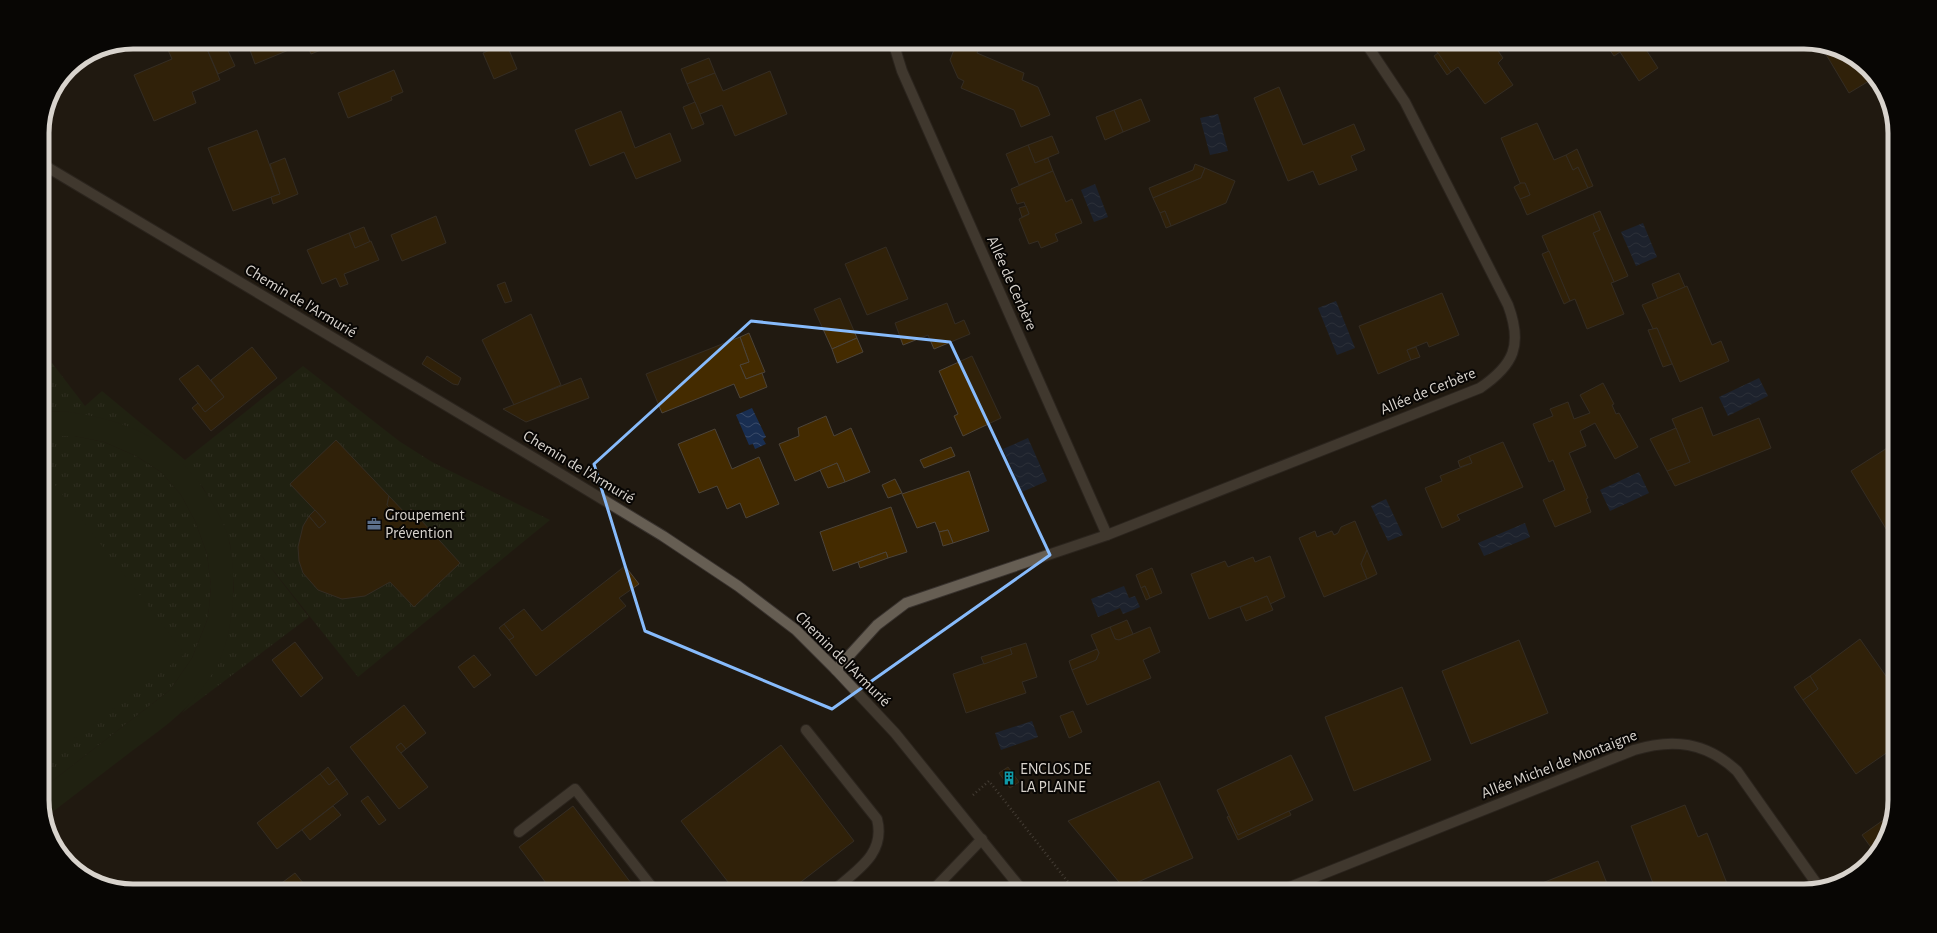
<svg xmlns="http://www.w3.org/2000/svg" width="1937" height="933" font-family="'Alegreya Sans',sans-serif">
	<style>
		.grass { fill: url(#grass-tufts) }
		.garden { fill: #212a13 }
		.water { fill: url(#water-waves) }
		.building { fill: #442b00; stroke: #4c443a }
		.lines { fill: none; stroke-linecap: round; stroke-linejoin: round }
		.lane-casing { stroke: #38322e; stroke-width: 12 }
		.street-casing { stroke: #38322e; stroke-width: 12 }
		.secondary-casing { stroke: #38322e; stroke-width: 12 }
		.path { stroke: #6f6861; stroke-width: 2.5; stroke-dasharray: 1 3; stroke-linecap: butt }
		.lane { stroke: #665e53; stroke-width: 10 }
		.street { stroke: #665e53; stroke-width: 10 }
		.secondary { stroke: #665e53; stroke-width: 10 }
		.marked { fill: none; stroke: #87bbfc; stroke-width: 3; stroke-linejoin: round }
		.labels { text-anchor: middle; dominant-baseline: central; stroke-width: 4; stroke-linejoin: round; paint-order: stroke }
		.street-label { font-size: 16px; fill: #d8d3cd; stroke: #080604 }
		.poi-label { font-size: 16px; fill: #d8d3cd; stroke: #080604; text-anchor: start }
		.rim { fill: none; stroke: #d8d3cd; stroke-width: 5 }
	</style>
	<defs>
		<pattern id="grass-tufts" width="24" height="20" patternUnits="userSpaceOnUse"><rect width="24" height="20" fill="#212a13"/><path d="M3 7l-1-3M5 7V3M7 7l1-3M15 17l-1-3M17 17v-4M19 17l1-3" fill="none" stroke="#404834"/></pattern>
		<pattern id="water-waves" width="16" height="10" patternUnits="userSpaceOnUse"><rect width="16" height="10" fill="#192e51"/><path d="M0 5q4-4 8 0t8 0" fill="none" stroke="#3a4b69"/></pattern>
	</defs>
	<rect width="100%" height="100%" fill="#211a11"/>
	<!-- grass -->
	<g class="grass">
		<path d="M52 363 85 406 102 391 185 460 303 366 399 441 432 462 550 520 358 677 257 550 309 617 182 713 201 689 229 627 234 588 230 544 218 513 202 486 62 411 42 412V371Z"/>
		<path d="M42 436H74L104 442 136 456 161 472 181 495 195 521 207 554 211 586 208 618 192 658 170 690 42 789Z"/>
	</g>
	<!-- garden -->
	<g class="garden">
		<path d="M62 411C98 416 131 423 161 444 190 465 223 510 230 545 237 581 234 630 218 664 214 672 207 681 202 689 183 715 157 732 132 751 103 773 75 795 46 817L42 807V789L170 690 192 658 208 618 211 586 207 554 195 521 181 495 161 472 136 456 104 442 74 436H42V412Z"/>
		<path d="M42 468 185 654 42 763Z"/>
	</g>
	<!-- water -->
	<g class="water">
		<path d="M1218 114 1228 151 1210 155 1200 118Z"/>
		<path d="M1095 184 1108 217 1094 222 1081 190Z"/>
		<path d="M1643 223 1657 257 1636 266 1621 232Z"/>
		<path d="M1336 301 1355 348 1337 355 1318 308Z"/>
		<path d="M1759 378 1768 396 1728 416 1719 397Z"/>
		<path d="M752 408 766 437 763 439 766 444 755 449 753 444 749 445 736 415Z"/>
		<path d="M1028 438 1047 481 1022 492 1003 449Z"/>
		<path d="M1639 472 1649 493 1610 511 1600 490Z"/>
		<path d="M1386 499 1403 535 1388 541 1371 506Z"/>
		<path d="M1525 523 1530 537 1484 556 1478 543Z"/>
		<path d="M1124 586 1129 598 1135 596 1140 607 1123 614 1120 608 1098 617 1091 599Z"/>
		<path d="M1032 721 1038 737 1001 750 995 733Z"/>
	</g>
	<!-- building -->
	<g class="building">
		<path d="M186 42H204L220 80 192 92 196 103 154 121 134 75 172 59 168 50Z"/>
		<path d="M204 42H224L235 66 218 74Z"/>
		<path d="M259 42H308L255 64 250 50 260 46Z"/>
		<path d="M336 42V44L311 54 306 43Z"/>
		<path d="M957 42H968L980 47 977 53 1024 73 1022 80 1038 87 1050 115 1021 127 1014 110 961 88 964 81 958 78 950 60Z"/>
		<path d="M1216 42H1232L1218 48Z"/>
		<path d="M1430 42H1477L1482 49 1492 42 1503 58 1498 63 1513 85 1485 104 1458 67 1451 72Z"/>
		<path d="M1477 42H1492L1482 49Z"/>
		<path d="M1604 42H1641L1658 68 1639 81 1620 52 1614 56Z"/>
		<path d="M506 43 517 69 494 79 483 53Z"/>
		<path d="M1821 46 1844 51 1874 78 1849 93Z"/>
		<path d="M1438 53 1451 72 1447 75 1434 56Z"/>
		<path d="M709 58 715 73 687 84 681 69Z"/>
		<path d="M394 70 403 92 391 97 392 100 348 118 338 93Z"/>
		<path d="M770 71 787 114 735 136 722 105 700 114 687 84 715 73 723 91Z"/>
		<path d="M1279 87 1303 145 1354 124 1365 150 1351 156 1357 170 1319 185 1313 171 1288 181 1254 98Z"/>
		<path d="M1141 99 1150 121 1123 132 1114 110Z"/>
		<path d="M695 102 704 124 692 129 683 107Z"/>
		<path d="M1114 110 1123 132 1105 140 1096 117Z"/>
		<path d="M621 111 635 148 670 133 681 161 636 179 624 152 590 166 575 130Z"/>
		<path d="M1537 123 1554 160 1566 155 1573 170 1578 167 1588 188 1527 215 1520 199 1530 195 1525 183 1521 185 1501 138Z"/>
		<path d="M257 130 280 194 233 211 208 148Z"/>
		<path d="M1052 136 1059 153 1035 163 1028 145Z"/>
		<path d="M1028 145 1035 163 1048 158 1053 171 1019 185 1006 154Z"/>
		<path d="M1577 149 1593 186 1588 188 1578 167 1573 170 1566 155Z"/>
		<path d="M285 158 298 194 273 204 271 197 280 194 270 164Z"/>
		<path d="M1195 164 1205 168 1201 178 1153 198 1149 188 1193 170Z"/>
		<path d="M1205 168 1235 181 1226 203 1171 226 1165 211 1160 213 1153 198 1201 178Z"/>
		<path d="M1053 171 1066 202 1072 199 1082 223 1055 234 1058 241 1041 248 1038 241 1029 244 1019 219 1029 214 1024 202 1017 204 1011 189Z"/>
		<path d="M1521 183H1525L1530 195 1520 199 1514 187Z"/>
		<path d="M1026 206 1029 214 1022 217 1019 208Z"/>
		<path d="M1165 211 1171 226 1166 228 1160 213Z"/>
		<path d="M1600 211 1628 276 1614 282 1593 233 1600 230 1593 214Z"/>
		<path d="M1593 214 1600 230 1593 233 1614 282 1611 283 1624 314 1587 329 1575 299 1570 301 1542 236Z"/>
		<path d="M436 216 446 243 402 261 391 235Z"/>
		<path d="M364 227 370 242 355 248 349 233Z"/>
		<path d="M349 233 355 248 371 241 379 260 344 274 348 284 340 287 336 278 322 284 307 250Z"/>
		<path d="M886 247 908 299 867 315 845 264Z"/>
		<path d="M1549 251 1570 301 1564 304 1542 254Z"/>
		<path d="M1679 273 1685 287 1658 299 1652 284Z"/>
		<path d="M505 282 512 301 505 303 497 285Z"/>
		<path d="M1687 286 1712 345 1721 341 1729 361 1680 382 1657 328 1653 329 1642 305Z"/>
		<path d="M1442 293 1459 335 1429 347 1427 342 1407 350 1411 360 1378 374 1359 326Z"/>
		<path d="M840 298 857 338 832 349 814 309Z"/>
		<path d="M947 303 955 324 964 320 970 334 934 349 928 335 903 345 895 323Z"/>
		<path d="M531 314 561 385 514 405 482 340Z"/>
		<path d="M1657 328 1672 364 1663 367 1648 330Z"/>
		<path d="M749 333 765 372 746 379 740 365 749 362 740 337Z"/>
		<path d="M740 337 749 362 740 365 746 379 762 373 767 387 740 398 734 384 662 413 646 374Z"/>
		<path d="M857 338 863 352 837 363 832 349Z"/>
		<path d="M252 347 277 378 211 431 192 408 198 403 205 412 224 397 211 380Z"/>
		<path d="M1416 347 1420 357 1411 360 1407 350Z"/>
		<path d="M1895 354V372L1887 359Z"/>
		<path d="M427 356 461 378 458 385 453 384 422 364Z"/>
		<path d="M972 356 1001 418 963 436 954 416 958 414 939 371Z"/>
		<path d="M198 365 224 397 205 412 179 379Z"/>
		<path d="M581 378 589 398 526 422 503 409Z"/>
		<path d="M1603 383 1614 404 1612 405 1616 414 1619 413 1638 447 1615 459 1595 423 1580 431 1586 446 1569 453 1588 498 1586 499 1591 512 1555 527 1543 500 1565 490 1553 460 1549 462 1533 424 1553 416 1550 409 1568 402 1574 419 1590 413 1580 395Z"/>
		<path d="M1702 407 1713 436 1759 418 1771 448 1675 486 1667 471 1690 462 1672 419Z"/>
		<path d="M826 416 834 436 851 428 870 472 845 482 837 463 795 481 779 444 799 436 798 428Z"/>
		<path d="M1676 428 1690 462 1667 471 1650 439Z"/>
		<path d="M715 429 732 469 759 457 779 504 746 518 740 503 727 509 717 486 699 493 678 444Z"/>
		<path d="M336 440 389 496 387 505 397 515 406 514 411 509 460 563 414 607 390 582 365 596 342 599 318 590 303 573 299 561 298 547 303 526 309 516 319 528 326 522 290 484Z"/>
		<path d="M1503 442 1523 487 1457 515 1460 520 1442 528 1425 488 1442 481 1440 476 1472 463 1469 456Z"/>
		<path d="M1895 443V528L1888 532 1851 471Z"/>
		<path d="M951 447 955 456 924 468 920 460Z"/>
		<path d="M1469 456 1472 463 1460 467 1458 461Z"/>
		<path d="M837 463 845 482 828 488 820 470Z"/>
		<path d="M969 471 989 531 953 543 948 530 939 532 935 522 917 528 902 494Z"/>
		<path d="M895 479 902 493 888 498 882 485Z"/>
		<path d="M389 496 406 514 397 515 387 505Z"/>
		<path d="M891 507 907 552 888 558 886 552 833 571 820 532Z"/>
		<path d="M315 510 326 522 319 528 309 516Z"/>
		<path d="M1355 521 1367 550 1361 564 1367 579 1324 597 1299 538 1315 531 1317 537 1332 531 1334 535 1338 533 1341 527Z"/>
		<path d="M948 530 953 543 943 546 939 532Z"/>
		<path d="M1367 550 1377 574 1367 579 1361 564Z"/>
		<path d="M886 552 888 558 860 568 858 562Z"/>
		<path d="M1270 556 1285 597 1270 604 1267 596 1209 619 1191 574 1225 561 1228 567 1253 557 1255 562Z"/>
		<path d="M625 566 639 584 619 598 626 606 536 676 509 640 514 637 504 624 524 609 542 631Z"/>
		<path d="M1152 568 1162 593 1150 598 1145 586 1141 588 1136 575Z"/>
		<path d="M1145 586 1150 598 1146 600 1141 588Z"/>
		<path d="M1267 596 1273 610 1246 621 1240 607Z"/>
		<path d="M1127 620 1133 634 1119 640 1115 639 1110 627Z"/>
		<path d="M504 624 514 637 509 640 499 628Z"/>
		<path d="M1110 627 1115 639 1119 640 1150 627 1160 652 1143 660 1151 678 1087 705 1072 670 1096 660 1099 653 1091 635Z"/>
		<path d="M1860 639 1895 689V747L1856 774 1803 700 1818 689 1810 676Z"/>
		<path d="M1519 640 1548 713 1471 744 1442 671Z"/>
		<path d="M295 642 323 678 301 697 272 660Z"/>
		<path d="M1026 643 1037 677 1022 682 1026 693 966 713 953 674 1012 654 1010 648Z"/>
		<path d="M1010 648 1012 654 984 664 981 657Z"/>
		<path d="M1097 649 1099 653 1096 660 1072 670 1069 661Z"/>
		<path d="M474 655 491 675 474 688 458 667Z"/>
		<path d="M1810 676 1818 689 1803 700 1794 687Z"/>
		<path d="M1402 687 1431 760 1354 791 1325 717Z"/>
		<path d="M404 705 426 733 406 749 401 743 396 747 428 787 399 809 350 747Z"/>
		<path d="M1073 711 1082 732 1069 738 1060 716Z"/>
		<path d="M401 743 406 749 401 753 396 747Z"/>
		<path d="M781 745 854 841 789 891H735L681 821Z"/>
		<path d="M1291 755 1313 800 1238 835 1217 790Z"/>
		<path d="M328 767 337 779 329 785 320 774Z"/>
		<path d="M1008 767 1019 782 1010 788 999 773Z"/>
		<path d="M320 774 329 785 337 779 348 794 277 849 257 823Z"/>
		<path d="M1159 781 1193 858 1124 888 1068 821Z"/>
		<path d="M368 796 386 820 379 825 361 801Z"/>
		<path d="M1685 805 1698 837 1707 833 1730 891H1656L1631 826Z"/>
		<path d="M333 806 341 815 310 840 302 830Z"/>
		<path d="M573 806 625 875 637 891H552L519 847Z"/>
		<path d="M1289 811 1291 815 1238 840 1227 817 1229 816 1238 835Z"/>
		<path d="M1892 814 1886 840 1875 853 1862 835Z"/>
		<path d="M1598 861 1610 891H1522Z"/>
		<path d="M295 873 304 884 296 891H278L275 888Z"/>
	</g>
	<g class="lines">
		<!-- lane casing -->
		<g class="lane-casing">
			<g id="lane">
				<path d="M806 730 877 819C886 854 857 870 833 891"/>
				<path d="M519 832 575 789 655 891"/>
			</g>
		</g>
		<!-- street casing -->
		<g class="street-casing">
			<g id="street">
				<path d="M893 42 902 71 1107 535"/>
				<path d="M836 670 877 625 906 603 1107 535 1480 388C1514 365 1523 345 1508 305L1405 102 1365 42"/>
				<path d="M932 891 982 839"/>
				<path d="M1280 891 1634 750C1673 738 1706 742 1737 771L1819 887"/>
			</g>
		</g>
		<!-- secondary casing -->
		<g class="secondary-casing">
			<path id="secondary" d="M42 164 536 459 663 536 738 586 796 630 836 670 895 733 1023 891"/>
		</g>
		<!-- path -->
		<path class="path" d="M973 795 989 781 1075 891"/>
		<!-- lane -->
		<use href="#lane" class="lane"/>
		<!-- street -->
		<use href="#street" class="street"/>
		<!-- secondary -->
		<use href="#secondary" class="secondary"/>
	</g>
	<!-- marked area -->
	<path d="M0 0H1937V933H0ZM751 321 950 342 1050 555 832 709 645 631 594 464Z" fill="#211a11" fill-opacity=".55" fill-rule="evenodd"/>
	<path class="marked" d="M751 321 950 342 1050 555 832 709 645 631 594 464Z"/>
	<!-- icons -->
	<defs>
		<g id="office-bare" transform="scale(1.08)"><path d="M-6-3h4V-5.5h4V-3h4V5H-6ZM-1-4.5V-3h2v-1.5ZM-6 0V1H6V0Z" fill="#5c6f8a" stroke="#080604" stroke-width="2.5" paint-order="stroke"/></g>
		<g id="building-bare" transform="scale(1.08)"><path d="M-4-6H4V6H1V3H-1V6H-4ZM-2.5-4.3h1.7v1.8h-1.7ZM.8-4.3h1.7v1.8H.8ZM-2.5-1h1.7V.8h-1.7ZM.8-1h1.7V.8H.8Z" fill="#0f9aa8" stroke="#080604" stroke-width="2.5" paint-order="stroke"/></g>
	</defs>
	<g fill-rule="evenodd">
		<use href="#office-bare" x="374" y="524"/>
		<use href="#building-bare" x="1009" y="778"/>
	</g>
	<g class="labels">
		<!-- street labels -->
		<g class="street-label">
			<text transform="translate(1012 283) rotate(66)">Allée de Cerbère</text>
			<text transform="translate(301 301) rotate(31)">Chemin de l'Armurié</text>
			<text transform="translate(1428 391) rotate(-22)">Allée de Cerbère</text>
			<text transform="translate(579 467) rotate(31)">Chemin de l'Armurié</text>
			<text transform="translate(843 659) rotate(45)">Chemin de l'Armurié</text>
			<text transform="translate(1559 764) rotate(-21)">Allée Michel de Montaigne</text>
		</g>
		<!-- poi labels -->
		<g class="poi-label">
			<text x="385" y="515">Groupement<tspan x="385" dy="18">Prévention</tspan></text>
			<text x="1020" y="769">ENCLOS DE<tspan x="1020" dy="18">LA PLAINE</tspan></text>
		</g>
	</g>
	<!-- crop -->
	<path d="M0 0H1937V933H0ZM133 49H1804A84 84 0 0 1 1888 133V800A84 84 0 0 1 1804 884H133A84 84 0 0 1 49 800V133A84 84 0 0 1 133 49Z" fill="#080604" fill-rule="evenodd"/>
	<path class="rim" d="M133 49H1804A84 84 0 0 1 1888 133V800A84 84 0 0 1 1804 884H133A84 84 0 0 1 49 800V133A84 84 0 0 1 133 49Z"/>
</svg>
